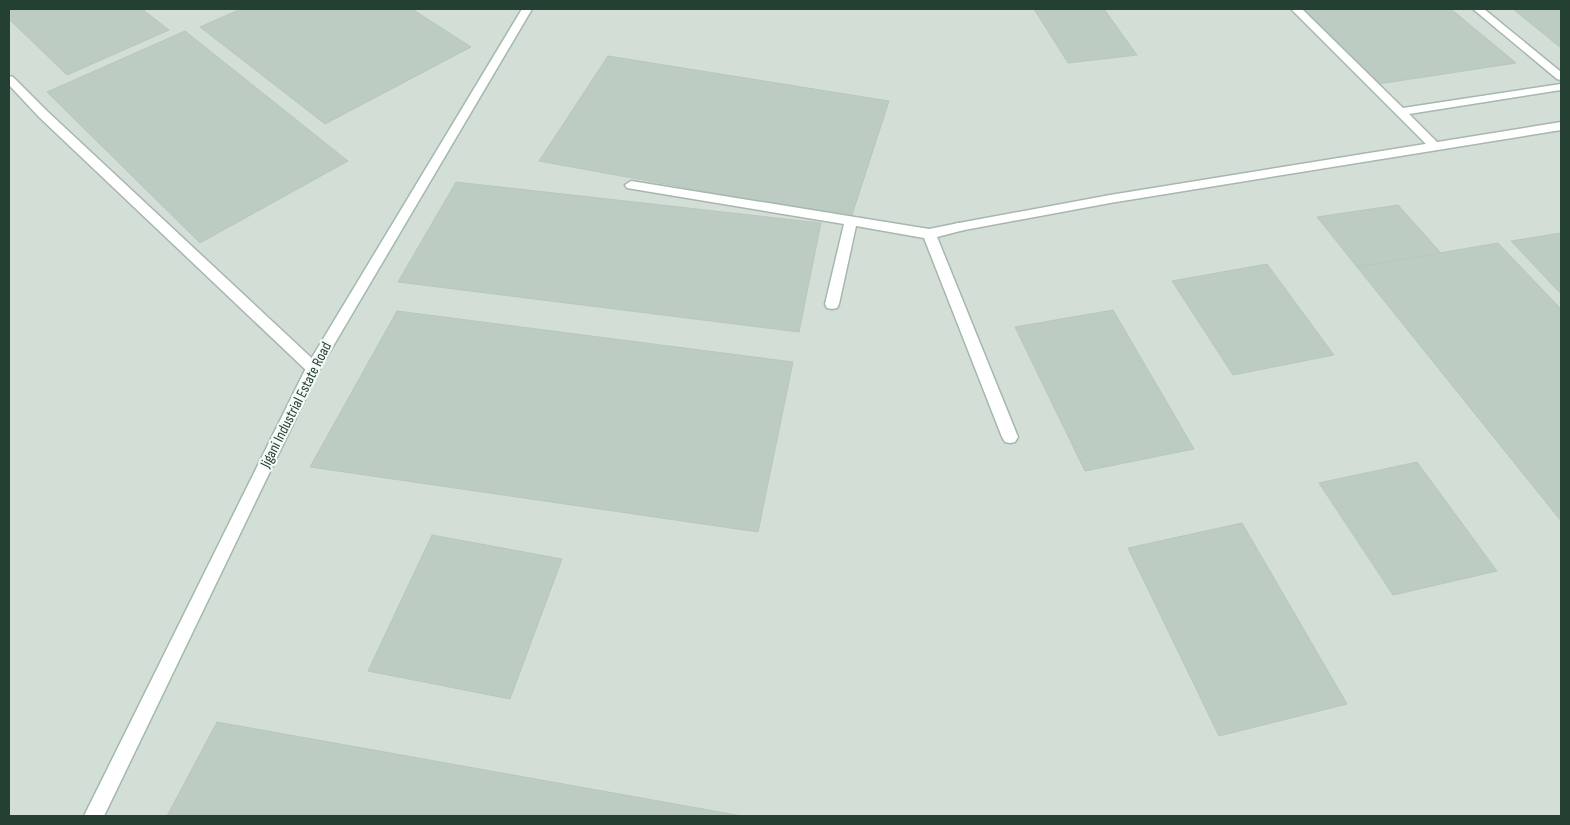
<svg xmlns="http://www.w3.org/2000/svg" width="1570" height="825" font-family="'Sofia Sans Condensed',sans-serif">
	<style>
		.built { fill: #d3ded7 }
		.building { fill: #bdccc3; stroke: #b7c7be }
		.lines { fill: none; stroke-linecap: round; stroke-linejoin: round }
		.service-casing { stroke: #a7b6ae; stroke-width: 3 }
		.minor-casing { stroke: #a7b6ae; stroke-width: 3 }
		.secondary-casing { stroke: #a3b9ae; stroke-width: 3 }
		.service { fill: #fff; fill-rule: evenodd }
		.minor { fill: #fff; fill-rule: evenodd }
		.secondary { fill: #fff; fill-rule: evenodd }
		.labels { text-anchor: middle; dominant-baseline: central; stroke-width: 4.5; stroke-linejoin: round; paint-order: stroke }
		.street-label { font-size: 15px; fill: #244033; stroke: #f5faf7 }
	</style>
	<rect width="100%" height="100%" fill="#e5eee8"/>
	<!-- built -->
	<rect class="built" x="9" y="9" width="1552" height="807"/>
	<!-- building -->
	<g class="building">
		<path d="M9 9H142L169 30 67 75 9 19Z"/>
		<path d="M241 9H412L471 47 325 124 200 27Z"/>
		<path d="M1034 9H1104L1137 55 1068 63Z"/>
		<path d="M1301 9H1451L1516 63 1378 84Z"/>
		<path d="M1513 9H1561V48Z"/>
		<path d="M185 31 348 161 200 243 47 92Z"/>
		<path d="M608 56 889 101 851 218 539 161Z"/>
		<path d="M456 182 821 223 799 332 398 282Z"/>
		<path d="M1398 205 1441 253 1357 267 1317 217Z"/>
		<path d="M1561 233V294L1511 241Z"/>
		<path d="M1498 243 1561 309V521L1357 267Z"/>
		<path d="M1267 264 1334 355 1233 375 1172 281Z"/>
		<path d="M1113 310 1194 449 1085 471 1015 327Z"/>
		<path d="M397 311 793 362 758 532 310 467Z"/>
		<path d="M1417 462 1497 571 1393 595 1319 483Z"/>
		<path d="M1242 523 1347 704 1219 736 1128 548Z"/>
		<path d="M432 535 562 559 510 699 368 671Z"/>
		<path d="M217 722 742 816H167Z"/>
	</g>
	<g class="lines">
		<!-- service casing -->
		<g class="service-casing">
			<g id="service">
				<path d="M1291 9H1302L1403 108 1561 84V90L1409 114 1441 146 1439 149H1431Z"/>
				<path d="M1473 9H1484L1561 72V80L1557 79Z"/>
				<path d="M631 181 929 229 959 223 964 224 965 227 964 230 937 237 1018 437 1015 442 1010 443 1005 442 1002 437 924 238 856 226 839 304 837 308 832 309 827 308 825 304 844 224 627 188 625 185Z"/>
			</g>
		</g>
		<!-- minor casing -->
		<g class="minor-casing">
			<g id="minor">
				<path d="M9 76 13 77 47 111 318 364 320 368 318 372 313 374 308 372 39 117 9 85Z"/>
				<path d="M1561 122V130L1110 203 959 231 954 230 953 227 954 224 959 223 1110 195Z"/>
			</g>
		</g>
		<!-- secondary casing -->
		<g class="secondary-casing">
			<path id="secondary" d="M522 9H532L319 370 104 816H84L308 364Z"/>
		</g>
		<!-- service -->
		<use href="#service" class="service"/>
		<!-- minor -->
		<use href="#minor" class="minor"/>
		<!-- secondary -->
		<use href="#secondary" class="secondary"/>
	</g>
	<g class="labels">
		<!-- street labels -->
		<g class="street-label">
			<text transform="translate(296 405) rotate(-63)">Jigani Industrial Estate Road</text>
		</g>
	</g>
	<!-- border -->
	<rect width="1570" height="825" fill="none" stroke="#244033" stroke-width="20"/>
</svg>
